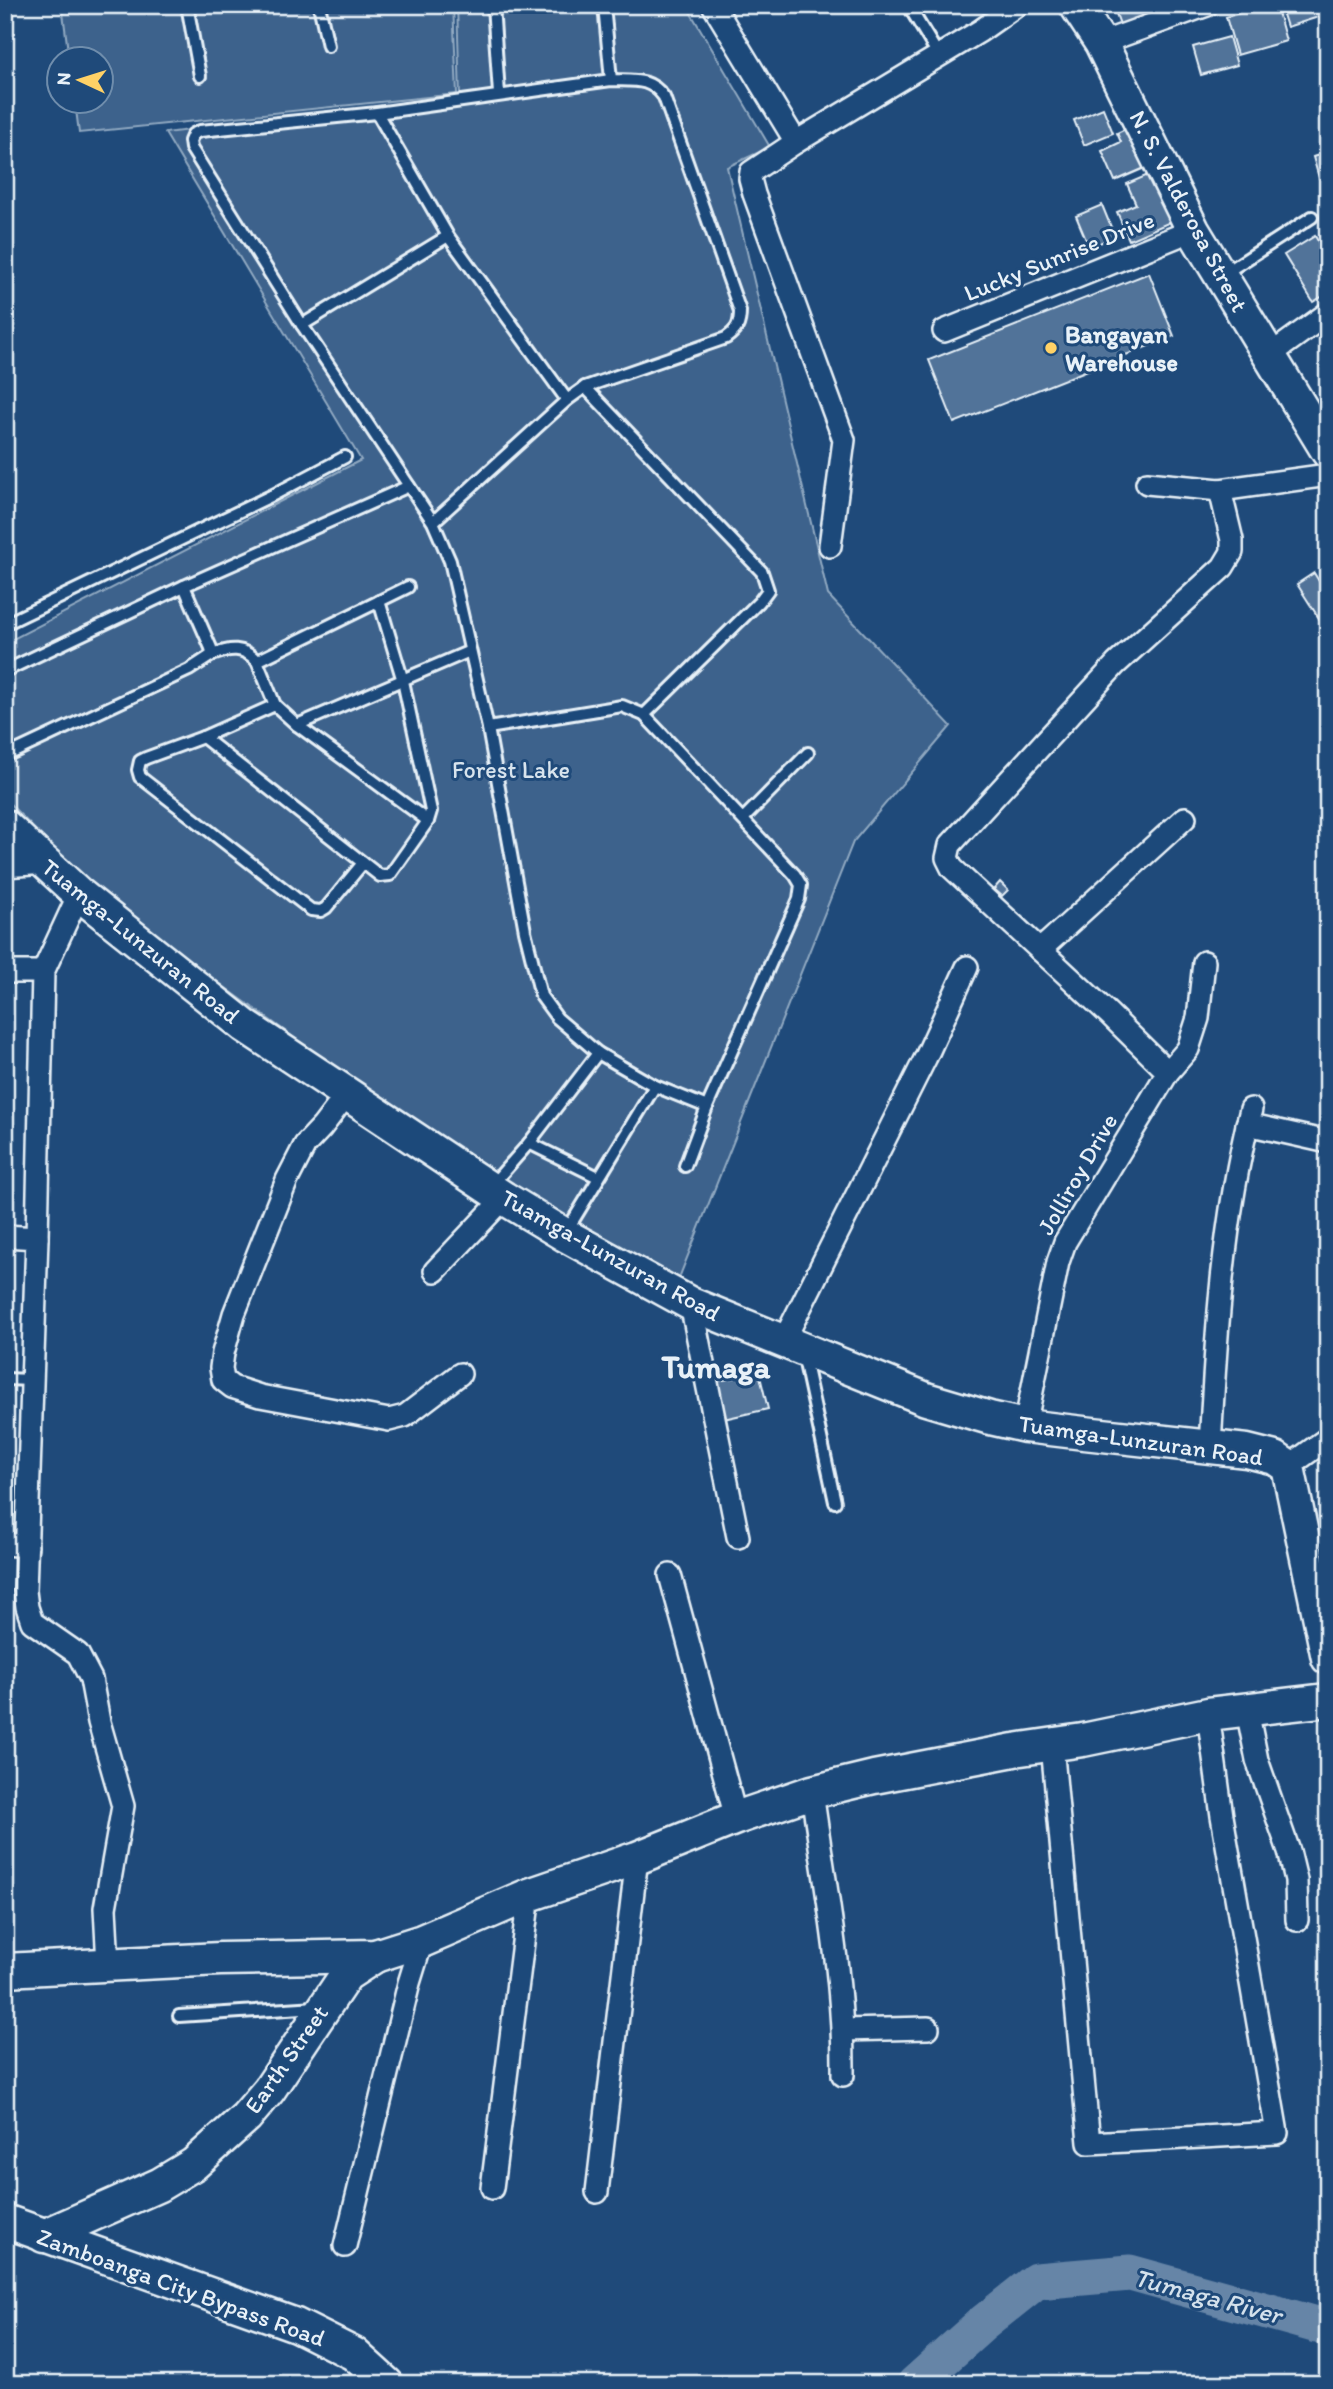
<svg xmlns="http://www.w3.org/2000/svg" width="1333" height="2389" font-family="Itim,sans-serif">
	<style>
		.green { fill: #3c628c; stroke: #92aac2; stroke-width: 2 }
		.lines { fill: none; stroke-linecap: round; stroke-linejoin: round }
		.river { stroke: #6685a7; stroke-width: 37 }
		.building { fill: #517399; stroke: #e8f1f8; stroke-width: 2 }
		.lane-casing { stroke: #e8f1f8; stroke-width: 16 }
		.street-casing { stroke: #e8f1f8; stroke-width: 26 }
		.secondary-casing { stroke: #e8f1f8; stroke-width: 37 }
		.lane { stroke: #1f4a7a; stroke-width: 10 }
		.street { stroke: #1f4a7a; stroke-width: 21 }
		.secondary { stroke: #1f4a7a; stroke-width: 32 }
		.poi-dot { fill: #ffd166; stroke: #1f4a7a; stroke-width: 2.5 }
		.labels { text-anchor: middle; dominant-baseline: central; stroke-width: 6; stroke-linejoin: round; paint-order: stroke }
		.street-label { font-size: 24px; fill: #e8f1f8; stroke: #1f4a7a }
		.poi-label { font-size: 24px; font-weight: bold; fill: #e8f1f8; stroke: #1f4a7a; text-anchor: start }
		.park-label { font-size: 24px; fill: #d7e3ed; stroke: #1f4a7a }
		.water-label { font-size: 26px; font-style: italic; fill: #d4e1ec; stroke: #1f4a7a }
		.district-label { font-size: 32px; font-weight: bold; fill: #e8f1f8; stroke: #1f4a7a }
	</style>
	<rect width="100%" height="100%" fill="#1f4a7a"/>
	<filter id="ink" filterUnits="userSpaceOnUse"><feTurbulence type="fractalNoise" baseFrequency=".0143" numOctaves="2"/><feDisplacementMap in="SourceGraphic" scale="14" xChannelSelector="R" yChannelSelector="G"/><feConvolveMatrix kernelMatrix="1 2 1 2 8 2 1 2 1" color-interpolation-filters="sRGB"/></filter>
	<g filter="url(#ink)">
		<!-- green -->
		<g class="green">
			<path d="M62 5H453L457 94 79 133 75 102H102V60L69 59Z"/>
			<path d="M457 5H686L770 147 727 167 828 595 951 726 853 842 675 1288 490 1180 102 898 5 799V643L361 460 165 133 460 97Z"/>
		</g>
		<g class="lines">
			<!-- river -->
			<path class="river" d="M915 2384 982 2324 1036 2281 1130 2273 1328 2328"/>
		</g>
		<!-- building -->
		<g class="building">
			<path d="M1121 5H1146L1152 19 1122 30 1114 8Z"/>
			<path d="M1267 5H1276L1286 41 1237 55 1226 17Z"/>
			<path d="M1280 5H1328V14L1287 27Z"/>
			<path d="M1229 37 1237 65 1201 75 1193 47Z"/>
			<path d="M1103 108 1113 133 1084 145 1074 120Z"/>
			<path d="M1136 124 1154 164 1115 181 1102 151 1121 142 1117 133Z"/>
			<path d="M1328 152V175L1319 178 1313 157Z"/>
			<path d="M1155 172 1175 220 1129 240 1117 212 1136 204 1127 184Z"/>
			<path d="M1102 205 1115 237 1089 247 1076 216Z"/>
			<path d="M1315 236 1325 253 1328 251V293L1313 302 1284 255Z"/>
			<path d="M1149 273 1174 336 954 423 929 360Z"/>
			<path d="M1314 573 1322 586 1328 583V615L1320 620 1297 584Z"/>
			<path d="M1000 882 1008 890 1002 896 994 889Z"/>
			<path d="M759 1372 768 1409 719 1420 710 1383Z"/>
		</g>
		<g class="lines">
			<!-- lane casing -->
			<g class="lane-casing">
				<g id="lane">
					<path d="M187 5 200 76"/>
					<path d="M319 5 328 46"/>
					<path d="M493 5 499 94"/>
					<path d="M604 5 611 80"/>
					<path d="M908 5 939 56"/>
					<path d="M377 113 448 236 567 400"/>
					<path d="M1222 275 1312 217"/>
					<path d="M302 325 448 236"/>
					<path d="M585 387 762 572 768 590 759 602 644 715"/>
					<path d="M433 522 567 400 585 387 726 338C737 330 740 325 740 311L664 97C650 77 633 81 611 80L377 113 200 131 193 134 190 141 191 148 302 325 433 522 450 561 488 728 525 931 541 996 557 1018 598 1053 655 1086 707 1107"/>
					<path d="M408 587 257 661 275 705 297 725 428 821"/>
					<path d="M5 624 273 495 345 457"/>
					<path d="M212 655C230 648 243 646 257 661"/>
					<path d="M5 671 184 586 409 486"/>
					<path d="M275 705 203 737 146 758 140 761 138 770 140 777 311 910 321 911 326 908 363 863"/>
					<path d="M297 725 470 651"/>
					<path d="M488 728 622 706 644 715 795 875 801 885 799 899 707 1107 685 1166"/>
					<path d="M203 737 380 876 390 875 428 821 431 811 403 681 379 601"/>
					<path d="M5 753 14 752 189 670 212 655 211 648 184 586"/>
					<path d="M743 819 808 753"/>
					<path d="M529 1143 598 1177"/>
					<path d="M490 1187 529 1143 598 1053"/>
					<path d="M566 1232 655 1086"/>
					<path d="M803 1354 835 1502"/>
					<path d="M5 1379 32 1380"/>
					<path d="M179 2016 317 2007"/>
				</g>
			</g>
			<!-- street casing -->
			<g class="street-casing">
				<g id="street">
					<path d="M713 5 796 142"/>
					<path d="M1101 43 1207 5"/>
					<path d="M944 331 1193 230"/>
					<path d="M1270 355 1328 313"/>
					<path d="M1147 483 1220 490 1328 475"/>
					<path d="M830 546 844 440 754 194 750 179 751 172 796 142 980 31 1017 5"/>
					<path d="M5 866 45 863"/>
					<path d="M79 894 43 972 37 1238 25 1591 27 1607 32 1622 78 1654 91 1679 99 1722 123 1806 105 1908 108 1965"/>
					<path d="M1040 950 1185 818"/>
					<path d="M5 972H43"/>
					<path d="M1168 1072 1109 1014 952 868 947 858 950 845 1116 664 1223 567 1232 552V540L1220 490"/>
					<path d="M347 1094 322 1127 305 1145 287 1180 234 1314 223 1353 221 1368 223 1380 232 1387 260 1396 389 1420 405 1416 460 1374"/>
					<path d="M1247 1124 1328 1142"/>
					<path d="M5 1236 37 1238"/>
					<path d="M435 1271 504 1198"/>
					<path d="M691 1304 738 1537"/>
					<path d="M783 1342 926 1057 967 967"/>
					<path d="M1025 1426 1058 1262 1065 1242 1168 1072 1188 1049 1198 1018 1204 962"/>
					<path d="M1210 1447C1216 1333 1223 1220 1251 1109"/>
					<path d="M1288 1467 1328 1438"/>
					<path d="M5 1544 27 1546"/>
					<path d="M670 1575 736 1818"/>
					<path d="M1247 1710 1257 1760 1289 1851 1296 1880 1297 1920"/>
					<path d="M1052 1745 1089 2143 1277 2133 1222 1816 1208 1714"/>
					<path d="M812 1792C825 1886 844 1980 843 2075"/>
					<path d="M843 2030 928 2028"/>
					<path d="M492 2188 529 1895"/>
					<path d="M597 2192 637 1858"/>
					<path d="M345 2246 409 1983 422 1941"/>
				</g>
			</g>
			<!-- secondary casing -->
			<g class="secondary-casing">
				<g id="secondary">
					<path d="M1076 5 1101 43 1193 230 1328 452"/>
					<path d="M5 826 79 894 245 1026 504 1198 565 1235 691 1304 926 1399 990 1418 1025 1426 1084 1433 1247 1451 1275 1458 1288 1467 1328 1658"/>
					<path d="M5 1970 220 1959 375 1956 422 1941 529 1895 637 1858 736 1818 812 1792 874 1777 1014 1750 1083 1740 1208 1714 1328 1700"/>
					<path d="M5 2221 296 2325 354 2354 387 2384"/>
					<path d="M44 2236 159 2185 194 2164 246 2117 269 2090 346 1975 375 1956"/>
				</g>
			</g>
			<!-- lane -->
			<use href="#lane" class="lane"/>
			<!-- street -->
			<use href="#street" class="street"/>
			<!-- secondary -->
			<use href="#secondary" class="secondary"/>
		</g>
	</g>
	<!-- markers -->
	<circle class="poi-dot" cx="1051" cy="348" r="7"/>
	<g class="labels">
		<!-- street labels -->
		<g class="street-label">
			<text transform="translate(1189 211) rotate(62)">N. S. Valderosa Street</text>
			<text transform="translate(1059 256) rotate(-22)">Lucky Sunrise Drive</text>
			<text transform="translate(141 941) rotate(39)">Tuamga-Lunzuran Road</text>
			<text transform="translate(1077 1174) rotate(-60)">Jolliroy Drive</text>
			<text transform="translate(611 1255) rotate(29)">Tuamga-Lunzuran Road</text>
			<text transform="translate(1141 1440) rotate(8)">Tuamga-Lunzuran Road</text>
			<text transform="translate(286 2059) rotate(-55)">Earth Street</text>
			<text transform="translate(181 2287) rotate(20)">Zamboanga City Bypass Road</text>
		</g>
		<!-- poi labels -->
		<g class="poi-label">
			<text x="1065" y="334">Bangayan<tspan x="1065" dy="28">Warehouse</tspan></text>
		</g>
		<!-- park labels -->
		<g class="park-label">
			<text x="511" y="769">Forest Lake</text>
		</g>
		<!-- water labels -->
		<g class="water-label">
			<text transform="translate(1208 2296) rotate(15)">Tumaga River</text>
		</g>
		<!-- district labels -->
		<g class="district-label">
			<text x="716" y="1367">Tumaga</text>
		</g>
	</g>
	<!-- margin -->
	<rect width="1333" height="2389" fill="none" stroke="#1f4a7a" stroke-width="28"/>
	<rect x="14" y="14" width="1305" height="2361" fill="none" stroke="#e8f1f8" stroke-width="2.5" filter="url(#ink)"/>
	<!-- north arrow -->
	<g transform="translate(80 80) rotate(274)"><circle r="33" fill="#1f4a7a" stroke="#6f8dac" stroke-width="2"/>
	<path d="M0-5L12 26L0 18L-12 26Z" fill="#ffd166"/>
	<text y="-10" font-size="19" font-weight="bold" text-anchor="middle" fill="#e8f1f8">N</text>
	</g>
</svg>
